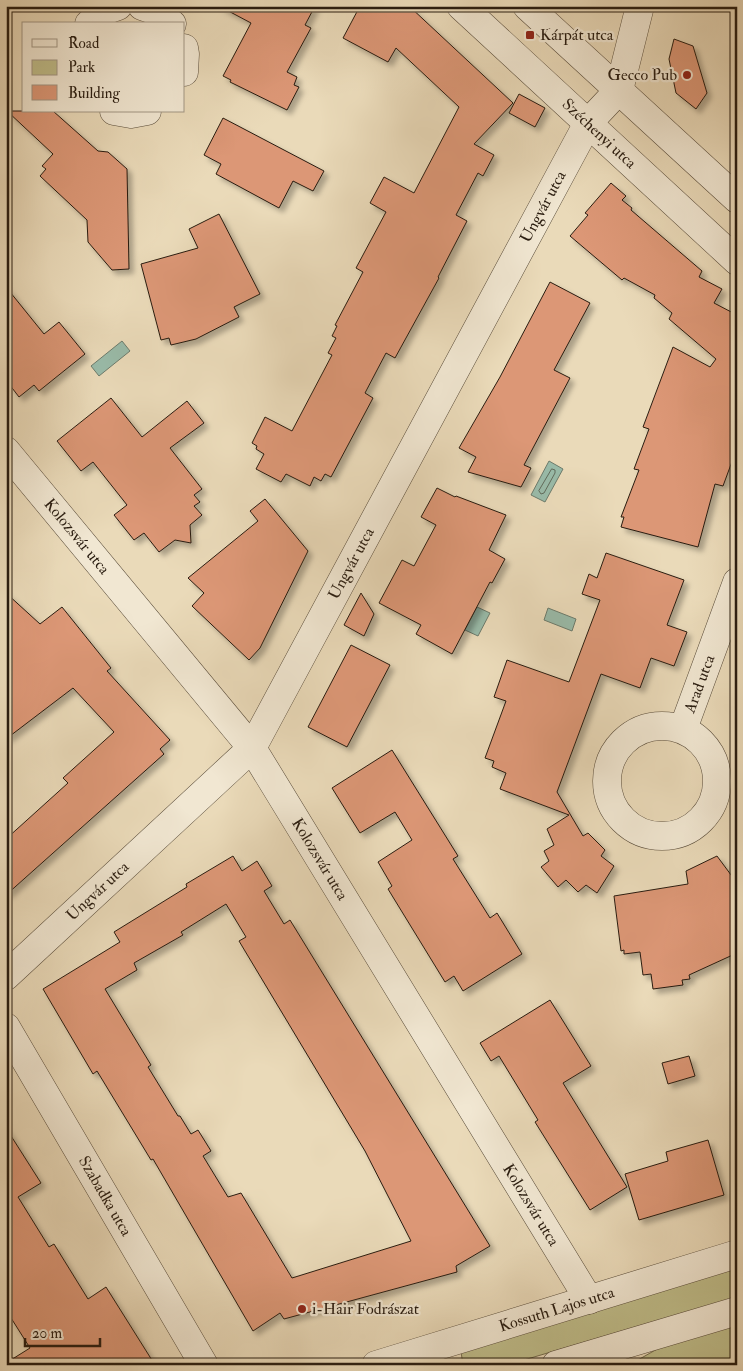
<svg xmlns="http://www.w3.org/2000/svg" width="743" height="1371" font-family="'IM FELL Double Pica',serif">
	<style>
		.green { fill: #bfbd8a; stroke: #746c4d }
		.water { fill: #99bba9; stroke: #6c7b6c }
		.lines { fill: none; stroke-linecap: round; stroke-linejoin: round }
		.shore { stroke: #616c5c; stroke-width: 1 }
		.building { fill: #dc9776; stroke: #291c10; fill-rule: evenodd; filter: url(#shadow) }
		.minor-casing { stroke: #594c3a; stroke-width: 29 }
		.minor { stroke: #f1e7d2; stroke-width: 28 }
		.poi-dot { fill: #8f2418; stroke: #f1e7d2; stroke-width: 2 }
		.labels { text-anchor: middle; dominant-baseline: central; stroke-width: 4.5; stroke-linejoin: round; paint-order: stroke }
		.poi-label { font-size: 16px; fill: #291c10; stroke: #f1e7d2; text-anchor: start }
		.street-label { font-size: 16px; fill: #291c10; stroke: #f1e7d2 }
	</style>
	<defs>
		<filter id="shadow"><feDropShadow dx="4.5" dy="4.5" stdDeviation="2.5" flood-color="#0004"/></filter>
	</defs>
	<rect width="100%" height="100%" fill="#eadab9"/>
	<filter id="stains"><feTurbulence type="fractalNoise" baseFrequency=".004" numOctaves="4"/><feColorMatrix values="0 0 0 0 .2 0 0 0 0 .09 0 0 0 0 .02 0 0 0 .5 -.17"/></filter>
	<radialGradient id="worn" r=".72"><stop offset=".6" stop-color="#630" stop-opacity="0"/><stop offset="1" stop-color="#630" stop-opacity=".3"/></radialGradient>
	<!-- green -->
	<g class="green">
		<path d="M737 1263V1297L507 1365H463L460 1345Z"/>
		<path d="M737 1323V1360L720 1365H629L659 1348Z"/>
	</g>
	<!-- water -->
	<g class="water">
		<path d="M122 341 130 351 99 376 91 366Z"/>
		<path d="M549 461 563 469 545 502 531 495Z"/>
		<path d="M477 607 490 613 478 636 465 630Z"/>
		<path d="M548 608 576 619 572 631 544 620Z"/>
	</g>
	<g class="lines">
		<!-- shore -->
		<path class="shore" d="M552 469 555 470V473L544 493 541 494 539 491Z"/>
	</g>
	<!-- building -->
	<g class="building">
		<path d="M219 6H315L305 25 311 28 287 72 297 77 294 85 299 87 287 110 230 82 231 80 223 76 251 23Z"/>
		<path d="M360 6H409L513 103 474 144 494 155 483 176 478 173 456 215 467 221 438 277 439 278 395 358 386 353 365 393 373 398 331 477 325 474 321 481 314 477 310 486 286 474 281 482 256 469 264 454 256 449 257 446 252 443 265 417 292 431 332 355 328 353 336 338 332 336 337 326 335 325 363 272 356 268 386 212 370 203 384 177 414 193 459 107 396 48 388 62 343 38Z"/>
		<path d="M674 39 693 46 707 93 696 109 676 93 669 59Z"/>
		<path d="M519 94 545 108 535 127 509 113Z"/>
		<path d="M7 111H53L98 151 108 152 127 169 129 269 112 270 88 242 87 220 40 176 46 169 42 166 53 154Z"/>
		<path d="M223 118 324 171 313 191 293 181 279 208 216 174 221 164 204 155Z"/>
		<path d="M611 183 626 196 622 200 632 208 631 210 702 271 699 277 722 289 714 303 737 315V448L723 486 715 484 698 547 621 527 624 517H621L639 470 634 469 649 429 643 427 673 347 710 367 716 359 669 319 672 313 654 298 655 295 624 278 622 280 570 236 588 215 585 213Z"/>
		<path d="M219 214 260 294 234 307 239 317 196 339 171 345 169 338 161 340 141 264 198 248 189 229Z"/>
		<path d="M550 282 590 303 554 370 570 378 524 465 531 468 521 487 468 472 476 457 459 448 500 377Z"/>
		<path d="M6 287 44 334 59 322 85 354 39 391 34 385 19 397 6 380Z"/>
		<path d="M111 398 142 437 187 401 204 423 170 448 202 489 194 495 200 502 194 506 202 515 190 525 191 543 175 540 159 552 144 533 134 540 114 515 127 505 93 462 81 471 57 441Z"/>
		<path d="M437 488 455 497 456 496 506 515 489 550 505 559 492 583 490 582 452 654 416 634 421 625 379 603 402 560 414 566 436 525 421 517Z"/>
		<path d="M265 499 308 551 260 648 249 660 192 606 204 593 188 578 258 521 250 511Z"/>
		<path d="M606 553 684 580 667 625 687 632 674 666 651 658 640 688 601 674 557 792 583 836 588 833 605 850 601 856 614 866 597 893 586 885 578 892 566 880 558 887 541 867 549 861 544 851 554 845 547 829 569 815 500 789 506 773 492 767 494 761 485 758 506 701 494 697 507 660 569 682 600 600 582 594 589 574 597 578Z"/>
		<path d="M6 593 40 624 62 607 111 668 107 671 170 740 160 749 164 754 6 895V839L68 783 63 778 114 732 73 688 6 739Z"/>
		<path d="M361 593 374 614 364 636 344 625Z"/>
		<path d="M351 645 390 665 347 747 308 727Z"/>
		<path d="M392 750 458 856 453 859 490 918 497 913 522 954 463 991 454 976 445 982 388 889 392 886 378 862 412 840 395 812 360 833 332 788Z"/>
		<path d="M233 856 242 871 257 861 272 886 264 891 284 924 290 920 490 1246 456 1266 457 1272 284 1319 280 1313 253 1331 153 1159 151 1160 97 1071 93 1074 43 989 120 942 114 932 187 887 186 884ZM226 904 246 937 239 941 365 1151 411 1241 292 1278 241 1193 228 1197 203 1156 211 1151 198 1130 191 1134 180 1116H178L148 1067 151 1065 105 989 137 970 134 963 183 935 181 932Z"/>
		<path d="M717 856 737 883V953L689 975 690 979 682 980 683 985 653 989 651 974 643 975 640 952 624 954V950L621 951 614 896 688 884 686 871Z"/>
		<path d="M550 1000 591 1066 563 1083 627 1187 590 1210 535 1122 538 1120 499 1056 491 1061 480 1043Z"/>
		<path d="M689 1056 695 1076 668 1084 662 1063Z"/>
		<path d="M6 1128 41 1183 18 1197 49 1247 54 1244 88 1299 106 1287 155 1365H6V1363L30 1348 6 1310Z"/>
		<path d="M708 1140 724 1195 639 1220 625 1174 668 1161 666 1152Z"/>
	</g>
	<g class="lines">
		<!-- minor casing -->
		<g class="minor-casing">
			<g id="minor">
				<path d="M142 6 156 11 172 24"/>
				<path id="s1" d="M461 6 737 261"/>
				<path d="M527 6 737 199"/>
				<path d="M89 24 104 11 118 6"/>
				<path d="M184 48 185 54 184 72"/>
				<path d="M114 111 131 114 147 111"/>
				<path id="s2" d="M6 451 252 748 589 1300"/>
				<circle cx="662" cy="781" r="55"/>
				<path id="s3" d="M683 729 737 582"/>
				<path id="s4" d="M6 976 252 748 588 123 619 90 640 6"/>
				<path id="s5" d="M6 1027 204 1365"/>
				<path id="s6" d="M376 1365 737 1254"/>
				<path d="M556 1365 737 1311"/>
			</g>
		</g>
		<!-- minor -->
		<use href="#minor" class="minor"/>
	</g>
	<!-- markers -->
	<g class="poi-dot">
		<rect x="525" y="30" width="10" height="10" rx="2.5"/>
		<circle cx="687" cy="75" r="5"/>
		<circle cx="302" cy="1309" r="5"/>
	</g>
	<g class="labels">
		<!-- poi labels -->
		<g class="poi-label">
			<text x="540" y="35">Kárpát utca</text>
			<text x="677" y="75" text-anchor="end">Gecco Pub</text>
			<text x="312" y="1309">i-Hair Fodrászat</text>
		</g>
		<!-- street labels -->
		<g class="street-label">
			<text stroke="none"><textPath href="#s1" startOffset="188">Széchenyi utca</textPath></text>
			<text stroke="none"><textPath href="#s4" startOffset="950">Ungvár utca</textPath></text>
			<text stroke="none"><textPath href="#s2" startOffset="111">Kolozsvár utca</textPath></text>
			<text stroke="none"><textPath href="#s4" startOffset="545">Ungvár utca</textPath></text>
			<text stroke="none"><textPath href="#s3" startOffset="48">Arad utca</textPath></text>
			<text stroke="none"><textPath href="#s2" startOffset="516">Kolozsvár utca</textPath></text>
			<text stroke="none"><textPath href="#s4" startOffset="125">Ungvár utca</textPath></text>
			<text stroke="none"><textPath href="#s5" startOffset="196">Szabadka utca</textPath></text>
			<text stroke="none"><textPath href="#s2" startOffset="921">Kolozsvár utca</textPath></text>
			<text stroke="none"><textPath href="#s6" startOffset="189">Kossuth Lajos utca</textPath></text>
		</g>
	</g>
	<!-- margin -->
	<rect width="743" height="1371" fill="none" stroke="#eadab9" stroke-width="25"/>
	<rect x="8" y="8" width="728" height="1356" fill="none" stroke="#291c10" stroke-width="2.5"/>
	<rect x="12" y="12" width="718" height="1346" fill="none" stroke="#291c10"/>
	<!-- legend -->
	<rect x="22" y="22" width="162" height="90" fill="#f1e7d2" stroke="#a19684"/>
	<rect x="32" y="39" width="25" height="8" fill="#f1e7d2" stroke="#a19684"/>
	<text x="68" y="48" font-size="15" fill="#291c10">Road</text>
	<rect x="32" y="60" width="25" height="15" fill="#bfbd8a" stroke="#a19684"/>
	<text x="68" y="72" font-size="15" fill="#291c10">Park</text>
	<rect x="32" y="85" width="25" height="15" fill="#dc9776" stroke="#a19684"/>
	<text x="68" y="98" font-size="15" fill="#291c10">Building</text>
	<!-- scale -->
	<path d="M25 1338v8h75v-8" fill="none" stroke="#291c10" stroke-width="2.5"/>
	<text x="32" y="1338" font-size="15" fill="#291c10" stroke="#f1e7d2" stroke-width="4" paint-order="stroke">20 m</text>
	<rect width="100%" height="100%" filter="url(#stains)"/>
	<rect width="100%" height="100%" fill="url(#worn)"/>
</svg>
